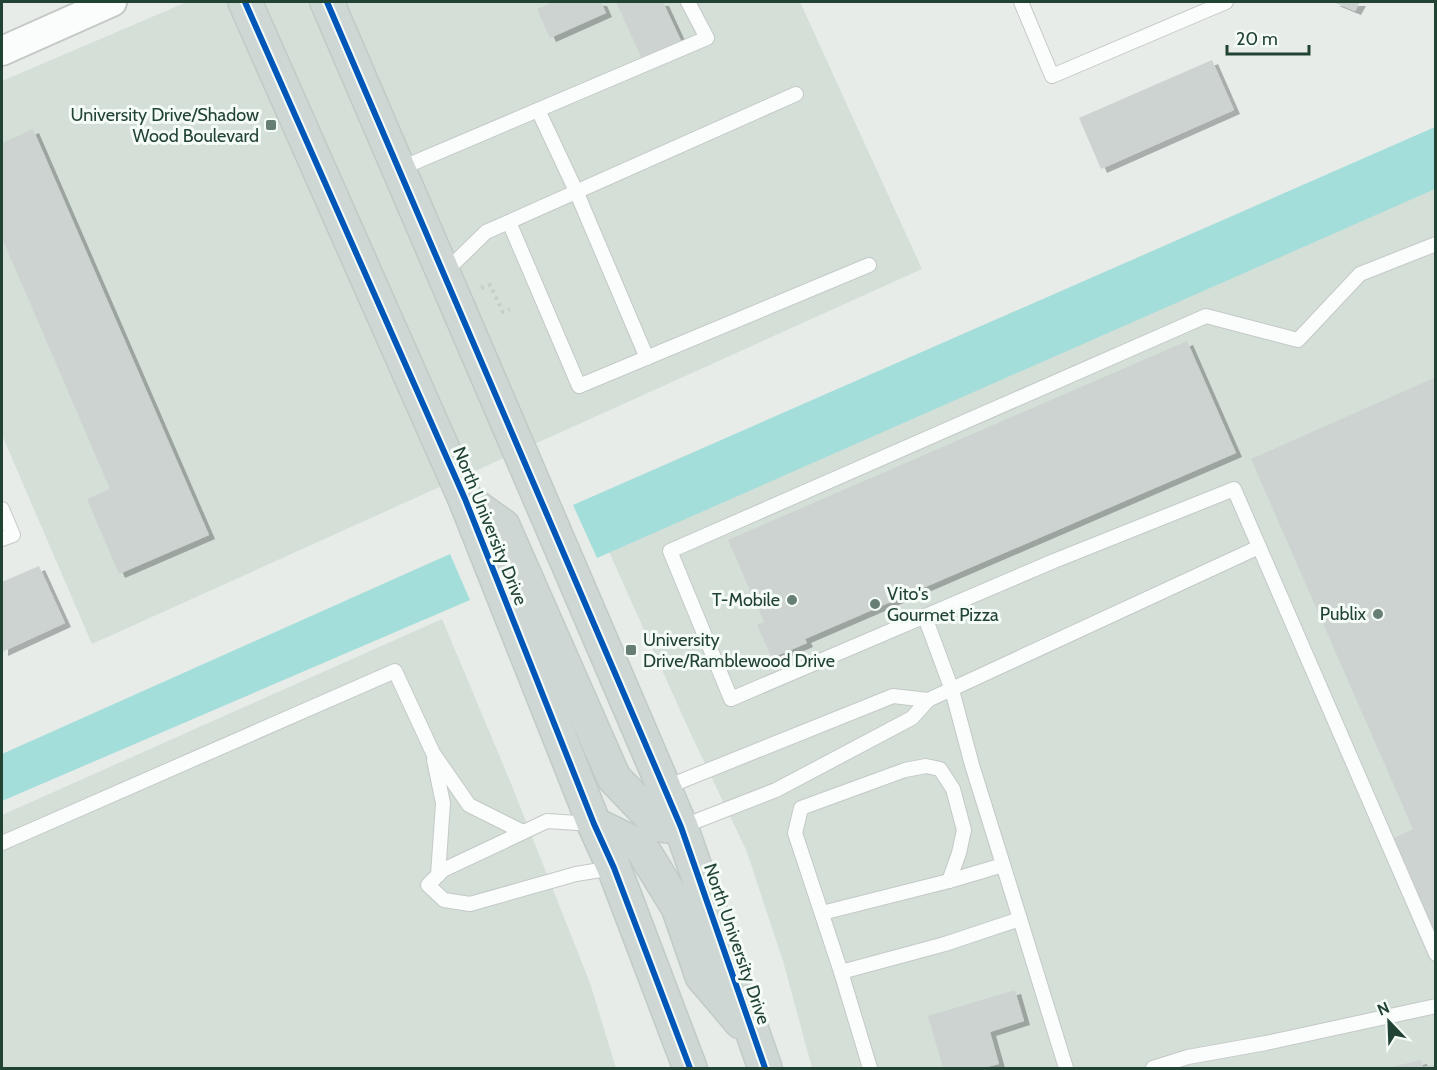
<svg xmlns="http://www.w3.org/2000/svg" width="1437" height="1070" font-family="Cabin,sans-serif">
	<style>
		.built { fill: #d4dfd8 }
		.water { fill: #a4deda }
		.building { fill: #cdd3d0; filter: url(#shadow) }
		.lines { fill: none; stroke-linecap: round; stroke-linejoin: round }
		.service-casing { stroke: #c4c9c6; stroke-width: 16 }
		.minor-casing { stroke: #c4c9c6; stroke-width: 32 }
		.primary-casing { stroke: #c1cbc6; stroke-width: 36 }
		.path { stroke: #c6cec9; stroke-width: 4; stroke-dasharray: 3 4.5; stroke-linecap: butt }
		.service { stroke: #fbfcfc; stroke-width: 14 }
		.minor { stroke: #fbfcfc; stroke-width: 28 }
		.primary { stroke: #ced7d3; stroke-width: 33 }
		.cycleway-casing { stroke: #f5fbf7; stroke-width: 10 }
		.cycleway { stroke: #0057b8; stroke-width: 6 }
		.poi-dot { fill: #667e73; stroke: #f5fbf7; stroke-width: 2 }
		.labels { text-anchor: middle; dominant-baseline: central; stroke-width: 6; stroke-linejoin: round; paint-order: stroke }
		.poi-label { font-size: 18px; fill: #214333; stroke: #f5fbf7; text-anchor: end }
		.street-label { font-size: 18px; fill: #214333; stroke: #f5fbf7 }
	</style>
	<defs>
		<filter id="shadow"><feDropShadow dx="6" dy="4" stdDeviation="0" flood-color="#0004"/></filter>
	</defs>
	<rect width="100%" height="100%" fill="#e7ece9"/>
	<!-- built -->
	<g class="built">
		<path d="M187 2H800L922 269 92 644 2 435V81Z"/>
		<path d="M1435 184V1068H812L783 961 747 852 689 730 606 545Z"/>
		<path d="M442 619 510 781 590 983 616 1068H2V815Z"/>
	</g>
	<!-- water -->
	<g class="water">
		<path d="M1435 127V189L597 558 573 505Z"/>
		<path d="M450 554 470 600 2 801V754Z"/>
	</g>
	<!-- building -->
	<g class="building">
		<path d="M554 2H601L606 13 550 38 537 9Z"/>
		<path d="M616 2H663L682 43 643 61Z"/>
		<path d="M1333 2H1360L1355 11Z"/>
		<path d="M1212 60 1234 110 1101 169 1079 118Z"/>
		<path d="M33 129 209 535 119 574 87 499 110 489 2 238V143Z"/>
		<path d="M1187 341 1236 453 805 639 807 643 772 658 757 625 764 622 728 540Z"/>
		<path d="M1436 377V935L1394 838 1413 829 1251 459Z"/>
		<path d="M39 566 65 623 2 652V582Z"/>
		<path d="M1015 990 1024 1021 990 1032 999 1064 983 1068H943L928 1016Z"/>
		<path d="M1421 1060 1423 1067 1436 1064V1068H1387Z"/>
	</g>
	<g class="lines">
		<!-- service casing -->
		<g class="service-casing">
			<g id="service">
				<path d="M1021 2 1052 76 1226 2"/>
				<path d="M538 110 576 191 647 358"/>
				<path d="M399 169 707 38 688 2"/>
				<path d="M509 222 579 386 869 265"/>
				<path d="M1436 244 1360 274 1298 340 1206 316 670 551 731 699 1054 561 1234 489 1436 954"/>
				<path d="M444 273 486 232 796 94"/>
				<path d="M2 509 13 535 2 539"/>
				<path d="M925 617 952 690 972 765 1020 919"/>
				<path d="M434 760 443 803 438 875"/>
				<path d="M664 788 893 696 928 700"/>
				<path d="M592 824 547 821 443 870 428 885 444 900 470 904 576 874 613 868"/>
				<path d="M681 827 776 790 912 718 928 700 1259 547"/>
				<path d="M2 843 395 671 433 753 469 805 523 832"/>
				<path d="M949 881 959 853 964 830 953 789 940 769 926 766 905 770 801 808 795 833 841 972 945 944 1020 919 1066 1068"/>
				<path d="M822 913 949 881 1003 865"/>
				<path d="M841 972 870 1068"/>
				<path d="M1153 1068 1188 1057 1266 1043 1436 1006"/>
			</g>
		</g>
		<!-- minor casing -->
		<g class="minor-casing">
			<path id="minor" d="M2 51 112 2"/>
		</g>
		<!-- primary casing -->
		<g class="primary-casing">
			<g id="primary">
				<path d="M245 2 465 499 594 824 614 868 690 1068"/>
				<path d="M327 2 681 827 765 1068"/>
				<path d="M465 499 503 526 614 778 659 825 681 827"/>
				<path d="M594 824 641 847 678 907 702 976 741 1022"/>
			</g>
		</g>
		<!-- path -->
		<path class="path" d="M481 288 490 285 503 312 510 309"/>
		<!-- service -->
		<use href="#service" class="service"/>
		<!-- minor -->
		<use href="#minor" class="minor"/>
		<!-- primary -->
		<use href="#primary" class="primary"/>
		<!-- cycleway casing -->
		<g class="cycleway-casing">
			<g id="cycleway">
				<path d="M245 2 465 499 594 824 614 868 690 1068"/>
				<path d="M327 2 681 827 765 1068"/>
			</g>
		</g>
		<!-- cycleway -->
		<use href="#cycleway" class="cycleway"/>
	</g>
	<!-- markers -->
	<g class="poi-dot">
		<rect x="265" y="119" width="12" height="12" rx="3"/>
		<circle cx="792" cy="600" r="6"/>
		<circle cx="875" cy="604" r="6"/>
		<circle cx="1378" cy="614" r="6"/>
		<rect x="625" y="644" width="12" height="12" rx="3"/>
	</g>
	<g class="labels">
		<!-- poi labels -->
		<g class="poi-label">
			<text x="259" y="115">University Drive/Shadow<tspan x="259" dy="21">Wood Boulevard</tspan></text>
			<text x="887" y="594" text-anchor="start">Vito's<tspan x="887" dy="21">Gourmet Pizza</tspan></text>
			<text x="780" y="600">T-Mobile</text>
			<text x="1366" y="614">Publix</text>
			<text x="643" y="640" text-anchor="start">University<tspan x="643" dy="21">Drive/Ramblewood Drive</tspan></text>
		</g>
		<!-- street labels -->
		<g class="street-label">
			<text transform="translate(490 526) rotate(68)">North University Drive</text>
			<text transform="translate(737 944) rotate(71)">North University Drive</text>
		</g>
	</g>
	<!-- border -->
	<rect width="1437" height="1070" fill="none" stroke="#214333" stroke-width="6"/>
	<!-- north arrow -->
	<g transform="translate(1389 1022) rotate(337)" stroke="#f5fbf7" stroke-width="4.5" paint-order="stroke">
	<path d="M0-4.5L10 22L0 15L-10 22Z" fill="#214333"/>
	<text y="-9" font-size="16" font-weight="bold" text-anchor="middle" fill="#214333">N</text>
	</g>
	<!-- scale -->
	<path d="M1227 45v9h82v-9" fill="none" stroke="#214333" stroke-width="3"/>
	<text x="1236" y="45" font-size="18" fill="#214333" stroke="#f5fbf7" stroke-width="4.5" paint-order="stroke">20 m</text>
</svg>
